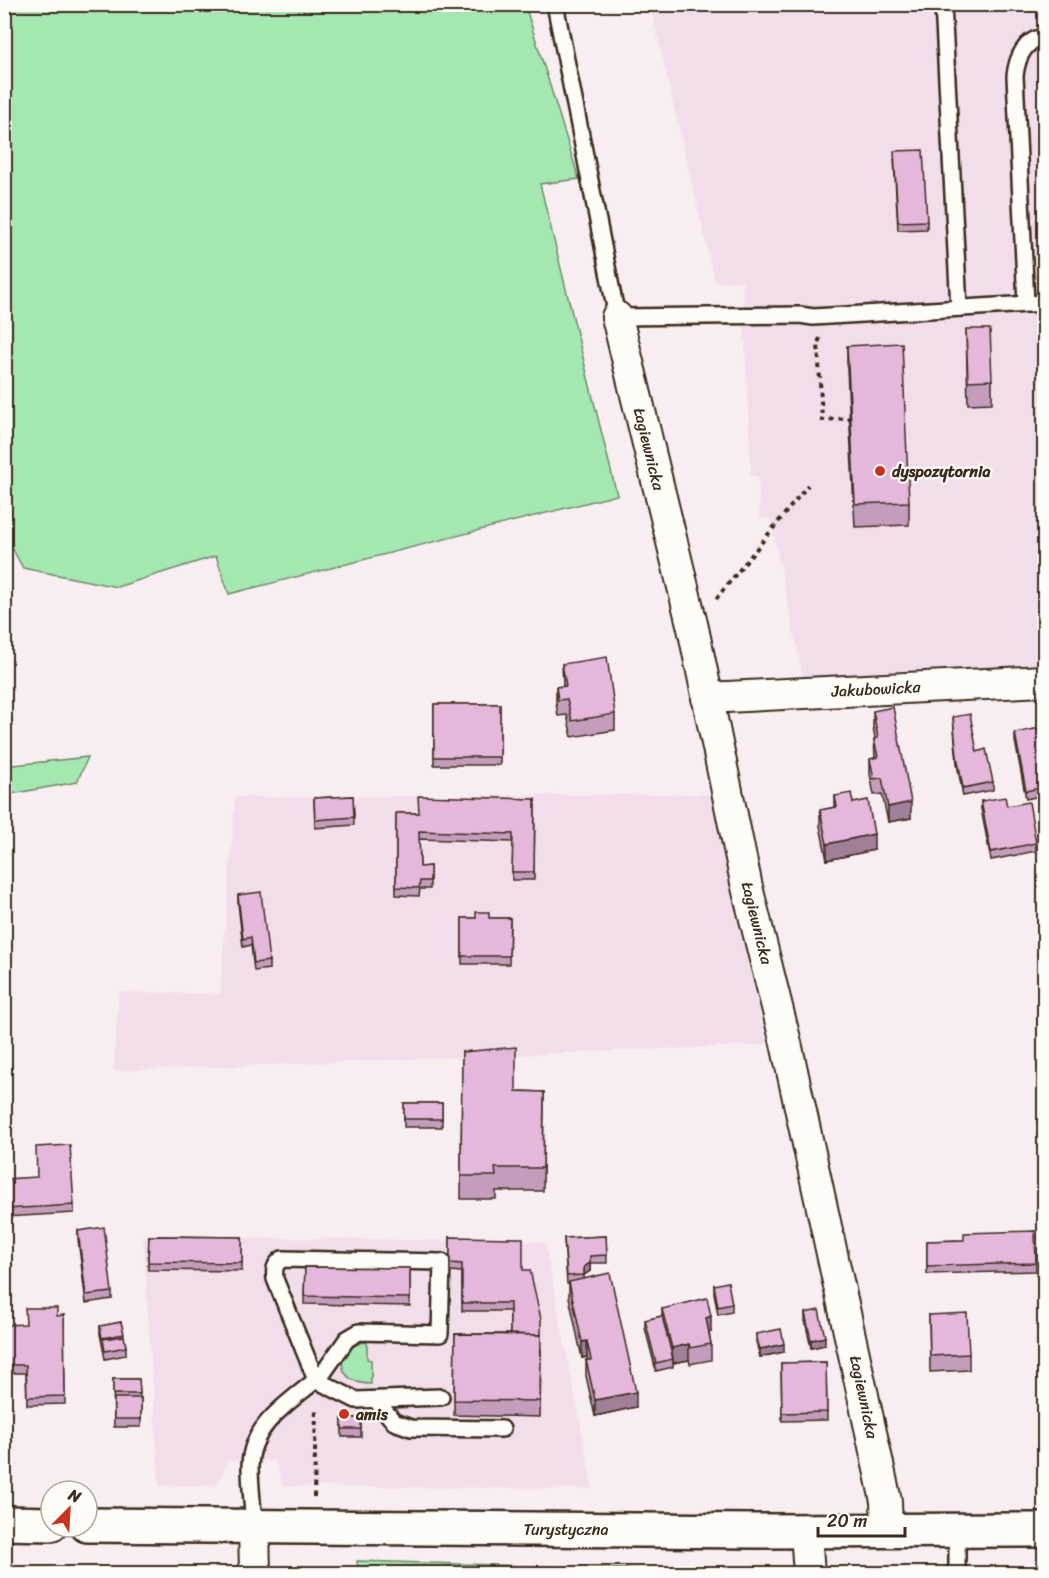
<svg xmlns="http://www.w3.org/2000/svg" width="1049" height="1578" font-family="Sriracha,sans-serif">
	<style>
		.built { fill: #f2deea }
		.green { fill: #a5e7b1; stroke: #708868; stroke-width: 1.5 }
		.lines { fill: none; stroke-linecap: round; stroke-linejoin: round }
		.lane-casing { stroke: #3b2a1e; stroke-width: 20 }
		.street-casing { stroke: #3b2a1e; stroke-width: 34 }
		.secondary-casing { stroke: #3b2a1e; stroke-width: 38 }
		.path { stroke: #3b2a1e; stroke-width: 4; stroke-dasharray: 4.5 4.5; stroke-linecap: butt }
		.lane { stroke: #fdfcf7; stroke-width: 15 }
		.street { stroke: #fdfcf7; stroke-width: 30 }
		.secondary { stroke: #fdfcf7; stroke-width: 33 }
		.wall { fill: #c49dbc; stroke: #3b2a1e; stroke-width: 1.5 }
		.shaded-wall { fill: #a08099; stroke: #3b2a1e; stroke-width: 1.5 }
		.building { fill: #e4b7db; stroke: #3b2a1e; stroke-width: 1.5 }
		.poi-dot { fill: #c8321e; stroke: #fdfcf7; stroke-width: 2 }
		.labels { text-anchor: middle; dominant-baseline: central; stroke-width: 4.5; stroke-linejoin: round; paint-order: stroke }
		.street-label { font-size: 16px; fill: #3b2a1e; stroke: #fdfcf7 }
		.poi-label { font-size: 16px; font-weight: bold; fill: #3b2a1e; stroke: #fdfcf7; text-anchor: start }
	</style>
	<rect width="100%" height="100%" fill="#f8eef1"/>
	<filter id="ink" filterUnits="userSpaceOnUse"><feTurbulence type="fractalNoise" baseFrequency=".0167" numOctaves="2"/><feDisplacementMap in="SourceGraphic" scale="12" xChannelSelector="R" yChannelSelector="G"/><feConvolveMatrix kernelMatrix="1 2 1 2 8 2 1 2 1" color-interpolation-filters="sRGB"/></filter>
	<g filter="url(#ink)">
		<!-- built -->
		<g class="built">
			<path d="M650 5H1044V670L804 682 770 518H760L758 476H751L742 281 715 282Z"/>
			<path d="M710 794 767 1045 113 1071 119 992 220 994 235 797Z"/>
			<path d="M143 1236 545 1242 593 1489 283 1486 275 1460 228 1461 217 1485 159 1486Z"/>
		</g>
		<!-- green -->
		<g class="green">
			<path d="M4 5H525L579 179 540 184 617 495 229 594 216 556 117 587 23 568 4 533Z"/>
			<path d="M88 757 77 782 5 795V766Z"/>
			<path d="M367 1342V1359L371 1360V1384C333 1384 334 1345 367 1342Z"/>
			<path d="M357 1561 774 1573 359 1574Z"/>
		</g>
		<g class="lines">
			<!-- lane casing -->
			<g class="lane-casing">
				<g id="lane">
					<path d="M555 4 617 317 800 315 813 317 1044 303"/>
					<path d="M943 4 959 308"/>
					<path d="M1026 303 1015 76C1017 57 1025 40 1044 37"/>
					<path d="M376 1400 394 1422 411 1428 502 1429"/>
					<path d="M254 1527C253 1507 250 1486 250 1466 251 1425 288 1403 316 1380L321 1376 347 1339 359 1332 440 1334 442 1262 282 1259C274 1265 274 1270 275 1279L316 1380 356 1400 441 1397"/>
					<path d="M954 1574 957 1566V1530"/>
				</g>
			</g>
			<!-- street casing -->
			<g class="street-casing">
				<g id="street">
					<path d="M617 317 693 628 747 887 786 1043 886 1501 887 1530"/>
					<path d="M707 698 1044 681"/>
					<path d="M254 1527 255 1574"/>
					<path d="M806 1531 809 1574"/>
				</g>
			</g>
			<!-- secondary casing -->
			<g class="secondary-casing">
				<g id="secondary">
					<path d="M4 1523 51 1524"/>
					<path d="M87 1525 754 1531 1044 1530"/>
				</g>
			</g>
			<!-- path -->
			<g class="path">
				<path d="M820 338 818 343 822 420 850 418"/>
				<path d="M716 599 808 485"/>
				<path d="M314 1497 316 1408"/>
			</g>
			<!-- lane -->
			<use href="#lane" class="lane"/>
			<!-- street -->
			<use href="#street" class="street"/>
			<!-- secondary -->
			<use href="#secondary" class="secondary"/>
		</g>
		<!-- wall -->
		<g class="wall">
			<path d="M894 159 927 221V229L898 230Z"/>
			<path d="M966 329 992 380V403L968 404Z"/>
			<path d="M847 346 909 502V525L855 527 847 369Z"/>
			<path d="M562 664 615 714V730L572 737 567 715 558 716 556 703V687L563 686Z"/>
			<rect x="434" y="704" width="66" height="61"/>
			<path d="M873 711 911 818 888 822 882 794 874 795 870 774V759L875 758 874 739 875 738 873 727Z"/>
			<path d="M953 717 977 752 993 782V790L963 796 957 764Z"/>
			<path d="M1015 733 1044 750V795L1026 799 1015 741Z"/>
			<path d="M353 796 354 825 315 828 314 798Z"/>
			<path d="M835 796 853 803 874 850 827 860 820 826V810L835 807Z"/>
			<path d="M535 799 534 880H512L513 842 419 839 420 867 430 866V889H420L419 896 396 895V813H419Z"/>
			<path d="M981 801 1007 806 1036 843V851L991 860 981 809Z"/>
			<path d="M238 895 269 961V969L254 971 251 945 243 947 238 903Z"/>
			<path d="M462 918H510L509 964H462Z"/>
			<path d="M462 1052 516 1091 544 1092 543 1191H496V1199H461Z"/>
			<rect x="404" y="1103" width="38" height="24"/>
			<path d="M4 1179 74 1205V1213L5 1217Z"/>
			<path d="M78 1231 112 1292V1299L86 1303 78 1239Z"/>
			<path d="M1035 1231 1036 1271 927 1274V1241L964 1240Z"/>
			<path d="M149 1236 242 1237V1271L148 1270Z"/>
			<path d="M606 1236 607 1263H590V1271L584 1275V1278L636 1407 595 1416 586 1376V1360H588L587 1357 582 1358 569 1297V1284H567L564 1238Z"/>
			<path d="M450 1237 523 1270 541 1350 540 1417 454 1415 455 1334H510V1311H462V1272L450 1271Z"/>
			<path d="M305 1267 410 1268V1306L304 1304Z"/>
			<path d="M714 1285 732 1304V1312L718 1315 714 1293Z"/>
			<path d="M662 1309 711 1332 709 1333 711 1344V1360L690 1364 689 1360 673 1363V1367L656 1371 645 1328V1320L662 1316Z"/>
			<path d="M805 1313 825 1345 811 1348 805 1321Z"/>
			<path d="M64 1315 65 1404 27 1405 26 1373H4V1325H26L57 1316Z"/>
			<path d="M929 1315 969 1354V1370L930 1372Z"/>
			<path d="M121 1322 126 1347V1355L105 1359 100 1334V1326Z"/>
			<path d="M756 1334 784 1352 760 1357 756 1342Z"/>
			<path d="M826 1362 827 1420 782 1421 781 1363Z"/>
			<path d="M113 1379H139L140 1398H141V1427H114Z"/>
			<rect x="342" y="1418" width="19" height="19"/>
		</g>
		<!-- shaded-wall -->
		<g class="shaded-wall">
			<path d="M911 802V818L888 822V807Z"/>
			<path d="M874 834V850L827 860V844Z"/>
			<path d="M590 1263V1271L584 1275V1267Z"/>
			<path d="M711 1316V1332L706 1333V1318Z"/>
			<path d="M825 1337V1345L811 1348V1340Z"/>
			<path d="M587 1341V1357L582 1358V1342Z"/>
			<path d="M689 1344V1360L673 1363 672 1348Z"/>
			<path d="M784 1344V1352L760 1357V1349Z"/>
			<path d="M636 1392V1407L595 1416V1400Z"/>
		</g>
		<!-- building -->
		<g class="building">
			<path d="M923 150 927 221 898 222 894 151Z"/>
			<path d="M966 329H990L992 380 968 381Z"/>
			<path d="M902 343 909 502 855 504 847 346Z"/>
			<path d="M607 657 615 714 572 721 567 699 558 700 556 687 566 686 562 664Z"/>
			<rect x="434" y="704" width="66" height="53"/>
			<path d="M893 707 911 802 888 807 882 778 874 779 870 759 878 757 874 739 878 738 873 711Z"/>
			<path d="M970 714 977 752 986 749 993 782 963 788 957 756 953 717Z"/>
			<path d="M1040 728 1044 750V787L1026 791 1015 733Z"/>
			<path d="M851 793 853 803 868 800 874 834 827 844 820 810 837 807 835 796Z"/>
			<path d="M353 796 354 817 315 820 314 798Z"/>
			<path d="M418 796 535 799 534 872H512L513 834 419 831 420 867 430 866V881H420L419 888 396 887V813H419Z"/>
			<path d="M1005 797 1007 806 1029 802 1036 843 991 852 981 801Z"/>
			<path d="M261 892 269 961 254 963 251 937 243 939 238 895Z"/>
			<path d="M476 912H489V918H510L509 956H462V918H476Z"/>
			<path d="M516 1047V1091L544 1092 543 1168H495L496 1176H461L462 1052Z"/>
			<rect x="404" y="1103" width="38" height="16"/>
			<path d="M70 1145 74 1205 5 1209 4 1179 37 1177 36 1147Z"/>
			<path d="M104 1227 112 1292 86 1295 78 1231Z"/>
			<path d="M1035 1231 1036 1263 927 1266V1241L964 1240V1233Z"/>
			<path d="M149 1236 242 1237V1263L148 1262Z"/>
			<path d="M606 1236 607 1255 590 1256V1263L584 1267V1275L567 1276 564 1238Z"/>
			<path d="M450 1237 523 1238V1270H530L541 1319V1335L510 1334V1303H462V1264L450 1263Z"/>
			<path d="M305 1267 410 1268V1298L304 1296Z"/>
			<path d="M610 1273 636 1392 595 1400 586 1360H591L587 1341 582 1342 569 1282Z"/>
			<path d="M728 1282 732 1304 718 1307 714 1285Z"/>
			<path d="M707 1298 711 1316 706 1318 711 1344 690 1348 689 1344 672 1348 662 1309Z"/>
			<path d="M25 1308H57V1316L64 1315 65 1396 27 1397 26 1365H4V1325L26 1324Z"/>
			<path d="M819 1310 825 1337 811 1340 805 1313Z"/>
			<path d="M967 1313 969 1354 930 1356 929 1315Z"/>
			<path d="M662 1316 673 1359 656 1363 645 1320Z"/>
			<path d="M121 1322 124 1334 102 1338 100 1326Z"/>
			<path d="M781 1329 784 1344 760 1349 756 1334Z"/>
			<path d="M455 1334 541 1335 540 1401 454 1400Z"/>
			<path d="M124 1336 126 1347 105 1351 103 1339Z"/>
			<path d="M826 1362 827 1412 782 1413 781 1363Z"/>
			<path d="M113 1379H139L140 1394H113Z"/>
			<rect x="114" y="1398" width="27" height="21"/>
			<rect x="342" y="1418" width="19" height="11"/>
		</g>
	</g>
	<!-- markers -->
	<g class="poi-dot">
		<circle cx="880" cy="471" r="6"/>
		<circle cx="344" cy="1414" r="6"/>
	</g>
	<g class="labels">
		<!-- street labels -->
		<g class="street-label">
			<text transform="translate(649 449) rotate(76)">Łagiewnicka</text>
			<text transform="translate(876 689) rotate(-3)">Jakubowicka</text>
			<text transform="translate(757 923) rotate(76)">Łagiewnicka</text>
			<text transform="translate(864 1397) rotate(78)">Łagiewnicka</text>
			<text x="566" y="1529">Turystyczna</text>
		</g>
		<!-- poi labels -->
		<g class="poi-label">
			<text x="892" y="471">dyspozytornia</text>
			<text x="356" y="1414">amis</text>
		</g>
	</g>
	<!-- margin -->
	<rect width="1049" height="1578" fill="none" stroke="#fdfcf7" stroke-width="24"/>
	<rect x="12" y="12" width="1025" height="1554" fill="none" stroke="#3b2a1e" stroke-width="2" filter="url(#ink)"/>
	<!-- north arrow -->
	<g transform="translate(69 1509) rotate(24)"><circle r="28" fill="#fdfcf7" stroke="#afa8a0" stroke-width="1.5"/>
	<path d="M0-4.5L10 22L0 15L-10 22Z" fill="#c8321e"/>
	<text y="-9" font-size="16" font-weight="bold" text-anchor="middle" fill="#3b2a1e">N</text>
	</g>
	<!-- scale -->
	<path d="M818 1527v9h87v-9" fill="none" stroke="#3b2a1e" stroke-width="3"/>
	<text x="827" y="1527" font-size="18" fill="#3b2a1e" stroke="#fdfcf7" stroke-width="4.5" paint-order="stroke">20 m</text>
</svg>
